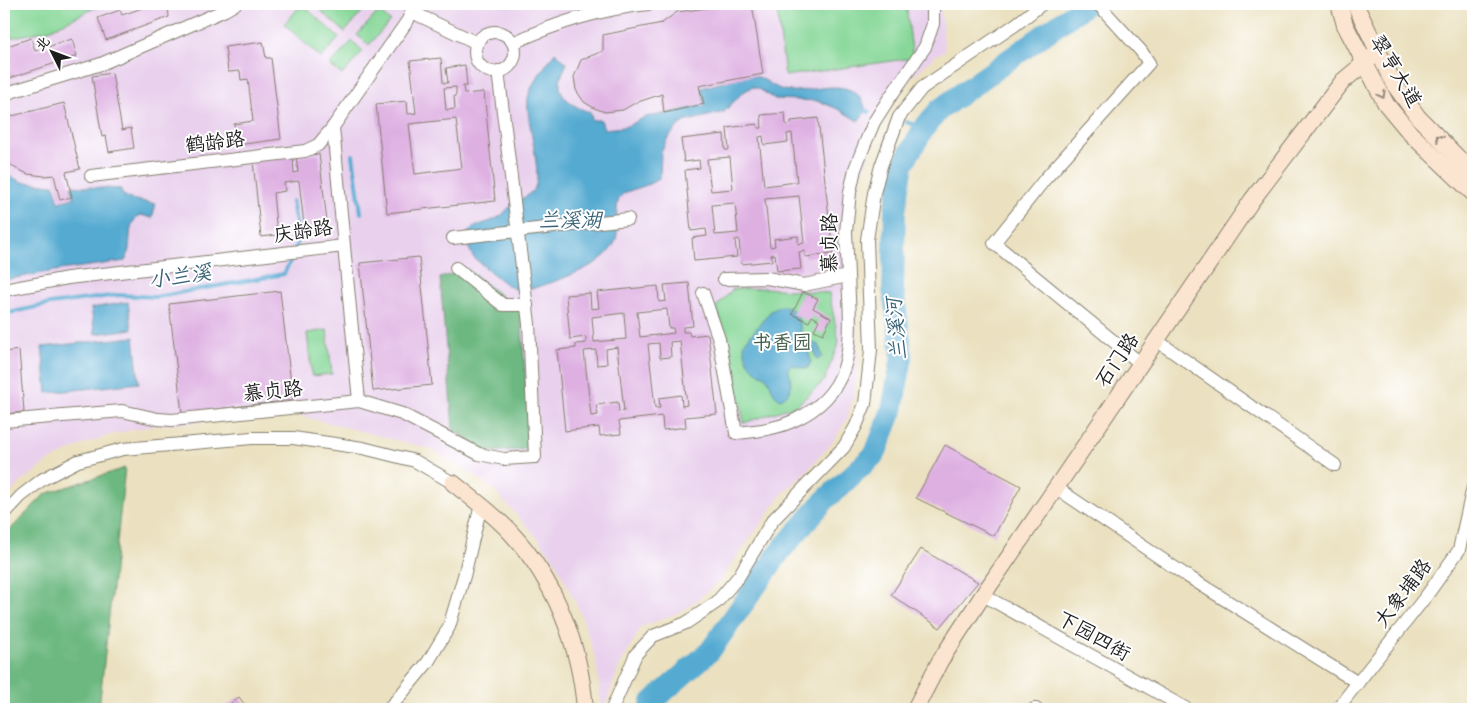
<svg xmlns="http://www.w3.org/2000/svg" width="1477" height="713" font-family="Caveat,'LXGW WenKai TC',sans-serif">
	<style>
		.built { fill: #e9d1ed }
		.green { fill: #86d798; stroke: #517a5a }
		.forest { fill: #6cb880; stroke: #446a4e }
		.water { fill: #54aad1; stroke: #386376 }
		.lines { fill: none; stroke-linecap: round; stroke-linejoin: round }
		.stream { stroke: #54aad1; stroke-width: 4 }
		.river { stroke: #54aad1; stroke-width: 22 }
		.building { fill: #deb0e2; fill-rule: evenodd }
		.street-casing { stroke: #847e6e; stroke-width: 14 }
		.secondary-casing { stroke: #847e6e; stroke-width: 18 }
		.street { stroke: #fff; stroke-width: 12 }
		.secondary { stroke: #fce5d0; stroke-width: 16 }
		.oneway { stroke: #978b7f }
		.labels { text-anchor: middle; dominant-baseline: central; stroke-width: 4; stroke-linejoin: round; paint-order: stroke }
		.street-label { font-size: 20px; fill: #1c1c1c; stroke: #fff }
		.park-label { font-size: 20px; fill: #415d47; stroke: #fff }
		.water-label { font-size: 21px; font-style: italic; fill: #386376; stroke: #fff }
	</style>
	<rect width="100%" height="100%" fill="#fff"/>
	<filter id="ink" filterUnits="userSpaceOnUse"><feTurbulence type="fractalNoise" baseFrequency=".02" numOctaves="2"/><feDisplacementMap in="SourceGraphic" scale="10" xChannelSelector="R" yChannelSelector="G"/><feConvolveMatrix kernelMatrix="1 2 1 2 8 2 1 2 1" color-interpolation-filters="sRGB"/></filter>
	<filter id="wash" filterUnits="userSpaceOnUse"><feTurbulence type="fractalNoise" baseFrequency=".0096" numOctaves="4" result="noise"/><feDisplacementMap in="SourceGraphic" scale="20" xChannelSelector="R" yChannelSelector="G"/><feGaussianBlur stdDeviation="1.12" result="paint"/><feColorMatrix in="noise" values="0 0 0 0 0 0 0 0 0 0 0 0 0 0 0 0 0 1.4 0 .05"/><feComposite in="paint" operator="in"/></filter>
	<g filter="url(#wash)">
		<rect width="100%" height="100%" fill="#ebe1c0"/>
		<!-- built -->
		<path class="built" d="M4 4H940L945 50 935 56 912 77 887 113 871 148 859 184 853 225 858 365 854 392 847 419 831 444 807 471 783 493 719 581 700 598 680 612 641 627 619 667 604 709H602L596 660 581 614 554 559 536 536 492 488 468 471 431 449 294 414 151 426 113 434 82 445 49 461 22 481 4 500Z"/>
		<!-- green -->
		<g class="green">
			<path d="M4 4H103L49 30 4 39Z"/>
			<path d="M302 4 339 38 321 58 284 24Z"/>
			<path d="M313 4H353L362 12 345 32Z"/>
			<path d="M824 4H906L913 58 785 76 777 9Z"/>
			<path d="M379 11 390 21 369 45 357 35Z"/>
			<path d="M352 41 363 51 342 75 330 65Z"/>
			<path d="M766 288 829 293 839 342 824 381 797 405 744 423 729 342 716 307 733 289Z"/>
			<path d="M327 330 332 374 312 376 307 333Z"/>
		</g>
		<!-- forest -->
		<g class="forest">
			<path d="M467 269 521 312 530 449 486 452 453 429 440 278Z"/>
			<path d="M125 468 99 709H4V536L45 494Z"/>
		</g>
		<!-- water -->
		<g class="water">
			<path d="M555 52 567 63C564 70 559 78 560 87 561 100 579 109 590 112L592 120H601L604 129C610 128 617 128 624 127 635 124 643 115 654 116L705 105 701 88C711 86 747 75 754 76 765 77 774 90 789 91 814 93 857 72 866 111L858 121 838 109 818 101 775 99 759 89 752 87 742 93 724 112 684 122 679 125 666 141 661 152 660 177C648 189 626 188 620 197 613 209 621 228 615 242 611 251 602 259 594 264 580 272 530 294 515 289 505 286 482 264 473 257 455 222 479 229 499 217 503 215 506 210 510 207 517 200 528 197 534 189 544 175 525 119 528 98 531 82 546 66 555 52Z"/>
			<path d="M4 173 22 182 54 185 59 202 74 198 71 186 121 189 122 194 130 199 156 204 152 218 141 215C124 223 134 247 125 261L60 270 4 280Z"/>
			<path d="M128 302 132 329 95 334 91 308Z"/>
			<path d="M781 306C798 305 800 327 803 340L819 345 822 357 817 360 813 347 808 349 811 362 807 369 792 365 788 368C791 381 795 391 781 399 770 394 773 385 766 377 764 374 762 375 759 373 748 366 744 355 744 343L771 311Z"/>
			<path d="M134 337 139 383 47 393 42 347Z"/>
		</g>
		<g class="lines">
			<!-- stream -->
			<g class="stream">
				<path d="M866 111 869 112"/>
				<path d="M906 122 924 128"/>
				<path d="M353 155 361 213"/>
				<path d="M292 201 299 239 295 249"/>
				<path d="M4 314 50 304 118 295 156 297 284 274 293 255"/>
			</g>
			<!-- river -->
			<path class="river" d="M650 709 652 702 710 651 781 550 825 500 875 454 892 410 902 357 893 289 895 211 903 164 924 128 939 110 965 91 1087 4"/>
		</g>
		<g id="blocks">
			<!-- building -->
			<g class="building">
				<path d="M148 4H168L169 17 106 40 98 18 120 10 122 15 148 6Z"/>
				<path d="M561 4H612V5L589 8Z"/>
				<path d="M738 4H752L763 74 699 86 704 104 664 113 662 94 635 103 623 110 605 112 594 108 584 102 576 90 574 77 581 60 603 51V35L662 23 677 12Z"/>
				<path d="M31 38 35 51 72 39 77 56 7 79 4 70V47Z"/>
				<path d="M263 42 266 58H271L281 139 237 145 234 124 253 121 248 79 241 80 240 71 228 72 225 47Z"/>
				<path d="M441 58 443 83H448L446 68 465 65 467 86H463L464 94 484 92 495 201 387 213 376 104 407 101 408 114 416 113 410 61ZM456 87V95L454 96 455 109 446 110 444 88ZM456 119 462 168 415 174 409 124Z"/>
				<path d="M112 73 122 130 131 128 134 148 109 152 106 136 102 137 92 76Z"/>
				<path d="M64 103 80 169 66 172 72 197 60 200 54 175 44 176 28 174 15 168 4 159V118Z"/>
				<path d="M785 113 786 125 791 124V121L818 118 833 254 805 257V251L799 252 801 269 777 271 775 254 771 255 772 261 741 264 739 239 735 240 737 257 694 261 692 238 707 236 706 229 691 231 685 170 700 168 699 160 684 162 681 139 724 134 725 150H729L727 128 757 124 758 128H762L761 115ZM792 133 797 182 764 186 759 137 763 136 764 145 788 142 787 134ZM730 157 733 189 711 191 707 159ZM799 196 804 243 798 244V236L774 239 775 246 770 247 765 199ZM735 203 738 233 715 235 712 205Z"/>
				<path d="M319 154 328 230 305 233 299 181 284 183 285 191 273 193 277 235 261 237 253 161 293 157 294 173 298 172 296 157Z"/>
				<path d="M419 257 432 385 373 391 360 263Z"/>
				<path d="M689 283 693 326 683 327V332H689L690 336 708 334 717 414 685 417 686 427 663 430 662 416 619 421 621 434 600 436 599 427 565 431 557 350 576 348V344L586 343V337L570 339 566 295 590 293 591 309 599 308 597 292 658 286 659 302 666 301 664 285ZM667 309 669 328H673L674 333 640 337 637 312ZM624 313 626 339 594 342 592 317ZM680 341 687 405 682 406 681 395 659 398 660 408H655L648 344 659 343 660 358 671 357 670 342ZM617 347 624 411 619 412 618 402 596 405 598 415 591 416 584 351 596 350 597 365 607 364 606 349Z"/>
				<path d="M280 291 293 400 182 413 169 304Z"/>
				<path d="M803 292 818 299 813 308 831 318 823 334 814 330 819 320 812 316 809 322 792 314Z"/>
				<path d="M19 350 24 412 4 414V352Z"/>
				<path d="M945 445 1021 486 994 536 916 498Z"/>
				<path d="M921 549 978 582 940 628 891 595Z"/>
				<path d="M239 697 248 709H223Z"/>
			</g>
		</g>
	</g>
	<g filter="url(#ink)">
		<use href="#blocks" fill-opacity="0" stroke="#847e6e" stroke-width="1"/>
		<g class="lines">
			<!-- street casing -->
			<g class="street-casing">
				<g id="street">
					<path d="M1098 4 1141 51 1149 63 1045 179 994 243 1140 363"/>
					<path d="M412 12 477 43"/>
					<circle cx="495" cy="52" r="20"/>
					<path d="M513 43C556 23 601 9 648 4"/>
					<path d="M4 94 101 64 225 10 235 4"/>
					<path d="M91 176 305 151 318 145 333 127"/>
					<path d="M453 238 628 219"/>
					<path d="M344 246 359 401"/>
					<path d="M456 268 503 305H527"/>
					<path d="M724 279 767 278 804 285 848 276"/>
					<path d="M4 290 68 278 344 246 333 127 408 20 414 4"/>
					<path d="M703 293 719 339 736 433C756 431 777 429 795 420 850 394 852 350 849 297 848 275 847 253 846 232L850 192 855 169 864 146 874 122 888 100 925 47 933 24V4"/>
					<path d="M1156 340 1335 465"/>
					<path d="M4 421 122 411 158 419 172 420 359 401 402 414 479 454 504 459 535 457 529 324 498 71"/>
					<path d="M1055 487 1184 574 1358 683"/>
					<path d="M4 514 21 496 43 479 78 461 123 449 252 438H293L363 448 415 461 453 483"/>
					<path d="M983 595 1187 709"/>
					<path d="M387 709 394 703 428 662 449 627 464 576 481 505"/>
					<path d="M612 709 636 654 653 636 686 623 717 602 739 576 772 521 844 447 856 426 865 404 871 350 867 240 874 193 881 166 899 117 922 88 1015 25 1042 4"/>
					<path d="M1034 709H1036"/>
					<path d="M1337 709 1427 595 1459 550 1473 487"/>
				</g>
			</g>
			<!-- secondary casing -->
			<g class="secondary-casing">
				<g id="secondary">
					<path d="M1339 4 1345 25 1386 104 1411 134 1473 193"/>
					<path d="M1355 4 1394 84 1418 117 1473 173"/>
					<path d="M453 483C473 499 494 514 511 533 555 580 580 646 585 709"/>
					<path d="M915 709 940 661 983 595 1252 200 1343 81 1378 52"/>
				</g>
			</g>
			<!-- street -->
			<use href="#street" class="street"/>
			<!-- secondary -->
			<use href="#secondary" class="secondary"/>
		</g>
		<!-- one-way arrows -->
		<defs><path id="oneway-chevron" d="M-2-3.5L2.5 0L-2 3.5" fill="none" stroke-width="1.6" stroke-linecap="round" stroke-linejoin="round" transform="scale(1.25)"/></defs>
		<g class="oneway">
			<use href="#oneway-chevron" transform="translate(1382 95) rotate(62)"/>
			<use href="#oneway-chevron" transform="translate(1439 138) rotate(-134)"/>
		</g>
	</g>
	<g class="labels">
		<!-- street labels -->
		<g class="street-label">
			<text transform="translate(1396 71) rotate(59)">翠亨大道</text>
			<text transform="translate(215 142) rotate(-7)">鹤龄路</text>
			<text transform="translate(303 231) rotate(-8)">庆龄路</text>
			<text transform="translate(829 243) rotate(-90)">慕贞路</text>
			<text transform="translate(1117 360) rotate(-56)">石门路</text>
			<text transform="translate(273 391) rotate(-6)">慕贞路</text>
			<text transform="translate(1403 593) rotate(-53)">大象埔路</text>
			<text transform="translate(1094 636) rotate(29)">下园四街</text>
		</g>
		<!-- park labels -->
		<g class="park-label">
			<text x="782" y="342">书香园</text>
		</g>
		<!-- water labels -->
		<g class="water-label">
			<text x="570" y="220">兰溪湖</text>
			<text transform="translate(180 276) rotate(-8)">小兰溪</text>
			<text transform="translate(896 329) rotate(-95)">兰溪河</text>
		</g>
	</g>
	<!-- margin -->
	<rect width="1477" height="713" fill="none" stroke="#fff" stroke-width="20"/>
	<!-- north arrow -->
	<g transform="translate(52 52) rotate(312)" stroke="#ffffff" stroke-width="4" paint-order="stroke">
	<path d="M0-4L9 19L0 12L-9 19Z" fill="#1c1c1c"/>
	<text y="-8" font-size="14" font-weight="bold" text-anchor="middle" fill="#1c1c1c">北</text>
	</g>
</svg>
